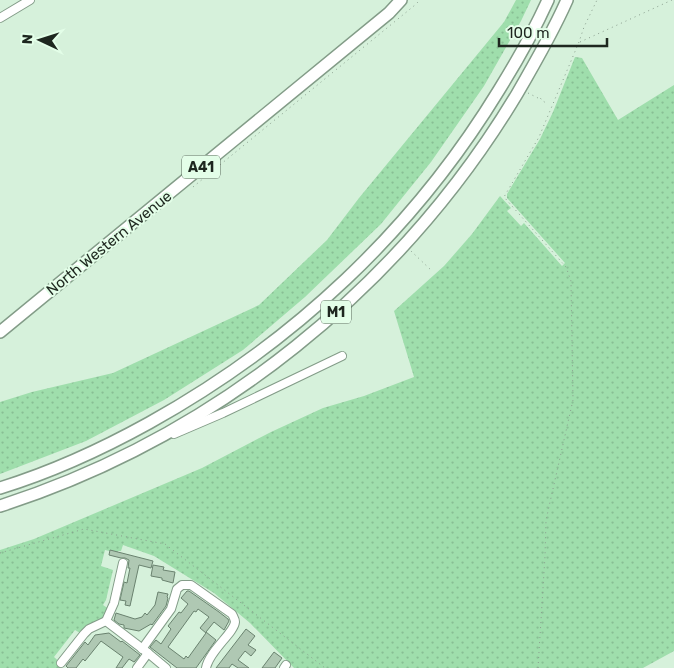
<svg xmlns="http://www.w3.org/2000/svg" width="674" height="668" font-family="Rubik,sans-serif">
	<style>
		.grass { fill: url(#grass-dots) }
		.building { fill: #afc8b3; stroke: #6a826f; fill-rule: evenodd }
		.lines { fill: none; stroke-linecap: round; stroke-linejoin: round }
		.minor-casing { stroke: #839c88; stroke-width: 10 }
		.highway-casing { stroke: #839c88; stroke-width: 14 }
		.path { stroke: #899d8d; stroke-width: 1; stroke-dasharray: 1 4; stroke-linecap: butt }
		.minor { stroke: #fff; stroke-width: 8 }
		.highway { stroke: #fff; stroke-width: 11 }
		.labels { text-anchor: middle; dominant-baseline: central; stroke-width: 4; stroke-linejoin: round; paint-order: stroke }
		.shield { fill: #e3fee8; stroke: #59685b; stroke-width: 1 }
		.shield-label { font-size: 14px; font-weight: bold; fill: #1e271f }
		.street-label { font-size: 15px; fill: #1e271f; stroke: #e3fee8 }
	</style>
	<defs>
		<pattern id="grass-dots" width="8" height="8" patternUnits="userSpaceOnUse" patternTransform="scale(1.25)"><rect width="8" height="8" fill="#9fdeac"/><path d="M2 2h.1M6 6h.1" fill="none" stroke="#88be94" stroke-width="1.8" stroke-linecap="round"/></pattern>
	</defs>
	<rect width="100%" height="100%" fill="#d6f1db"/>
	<!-- grass -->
	<g class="grass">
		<path d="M516 0H531L521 21 484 86 431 162 381 224 305 297 243 350 164 400 86 441 0 474V402L32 392 113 373 259 305 327 240 359 198 504 22Z"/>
		<path d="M575 57 582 58 618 120 674 85V651L643 668H294L250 623 214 593 154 556 123 545 121 551H118V553L105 550 101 566 113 570 106 600 103 605 109 609 101 619 81 633H80L75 630 54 657 63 665 61 668H0V550L34 539 202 468 271 432 323 408 364 396 414 377 394 311 444 266 472 234 500 196 511 208 507 211 521 226 524 223 562 266 565 263 507 198V194L540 139 553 112Z"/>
	</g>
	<!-- building -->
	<g class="building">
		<path d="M110 550 153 561 151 568 139 565 130 606 125 605 126 601 120 600 124 582 127 583 130 568H128L129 560 125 558H121L109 555Z"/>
		<path d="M153 565 164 567 163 570 175 572 173 583 162 580V578L151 576Z"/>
		<path d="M187 591H189L219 612 228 619 229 621 224 630 214 622 206 632 216 640 196 668H177L150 647 156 640 161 644 171 629 168 626 179 612 181 613 188 604 181 598ZM198 609 209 617 200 628 206 633 188 658 186 656 184 659 168 647 194 611 196 612Z"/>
		<path d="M158 592 168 594 167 597 168 598 166 606 152 625 151 624 139 631 124 628V625L119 624 114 620 116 613 135 619 142 617 145 613 147 615 155 605Z"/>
		<path d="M246 629 255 636 248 645 256 650 251 656 245 651 238 660 249 668H238L232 664 229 668H216Z"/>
		<path d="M109 633 121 642 122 641 140 655 134 662 129 659 122 668H116L123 657 101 641 85 661 83 659 76 668H68L66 666 85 642 88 645 95 635Z"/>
		<path d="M274 652 282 658 275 668H262Z"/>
	</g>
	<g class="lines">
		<!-- minor casing -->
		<g class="minor-casing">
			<g id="minor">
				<path d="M0 18 30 0"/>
				<path d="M174 434 223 413 342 356"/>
				<path d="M106 621 114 603 123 563"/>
				<path d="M142 649 171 609 177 589 182 585H191L232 614C234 618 235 619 235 622 234 633 209 651 206 668"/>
				<path d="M61 663 84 634 89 629 106 621 148 653 166 668"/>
				<path d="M137 668 148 653"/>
				<path d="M284 668 286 665"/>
			</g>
		</g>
		<!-- highway casing -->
		<g class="highway-casing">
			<g id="highway">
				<path d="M0 332 389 13 401 0"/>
				<path d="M0 488C52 472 102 449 149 423 293 343 413 231 499 90 517 61 534 31 548 0"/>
				<path d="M0 506C215 437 401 287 517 94 535 63 553 32 567 0"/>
			</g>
		</g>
		<!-- path -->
		<g class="path">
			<path d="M580 42 672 0"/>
			<path d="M528 93 538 98V97L543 100V101L546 103"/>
			<path d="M193 187 415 5 420 0"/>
			<path d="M411 251 432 271"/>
			<path d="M0 553 84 529 165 544 325 668"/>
			<path d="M538 668 545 556 546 520 573 400 571 281 566 267 504 197 539 137 579 42 584 27 597 0"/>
		</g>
		<!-- minor -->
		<use href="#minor" class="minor"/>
		<!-- highway -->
		<use href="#highway" class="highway"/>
	</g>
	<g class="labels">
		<!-- shield labels -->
		<g class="shield">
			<rect x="182" y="155.5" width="38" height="23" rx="4"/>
			<rect x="321" y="300.5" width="30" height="23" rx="4"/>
		</g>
		<g class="shield-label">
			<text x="201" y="167">A41</text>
			<text x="336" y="312">M1</text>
		</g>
		<!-- street labels -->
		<g class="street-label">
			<text transform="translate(109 243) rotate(-39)">North Western Avenue</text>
		</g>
	</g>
	<!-- north arrow -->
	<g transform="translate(40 40) rotate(274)" stroke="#e3fee8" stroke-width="4" paint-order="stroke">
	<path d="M0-4L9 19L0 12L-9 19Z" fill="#1e271f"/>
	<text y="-8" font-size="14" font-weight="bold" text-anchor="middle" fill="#1e271f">N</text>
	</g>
	<!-- scale -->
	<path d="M499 38v8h108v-8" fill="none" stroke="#1e271f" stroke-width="2.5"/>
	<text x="507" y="38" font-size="15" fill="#1e271f" stroke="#e3fee8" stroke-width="4" paint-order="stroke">100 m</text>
</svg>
